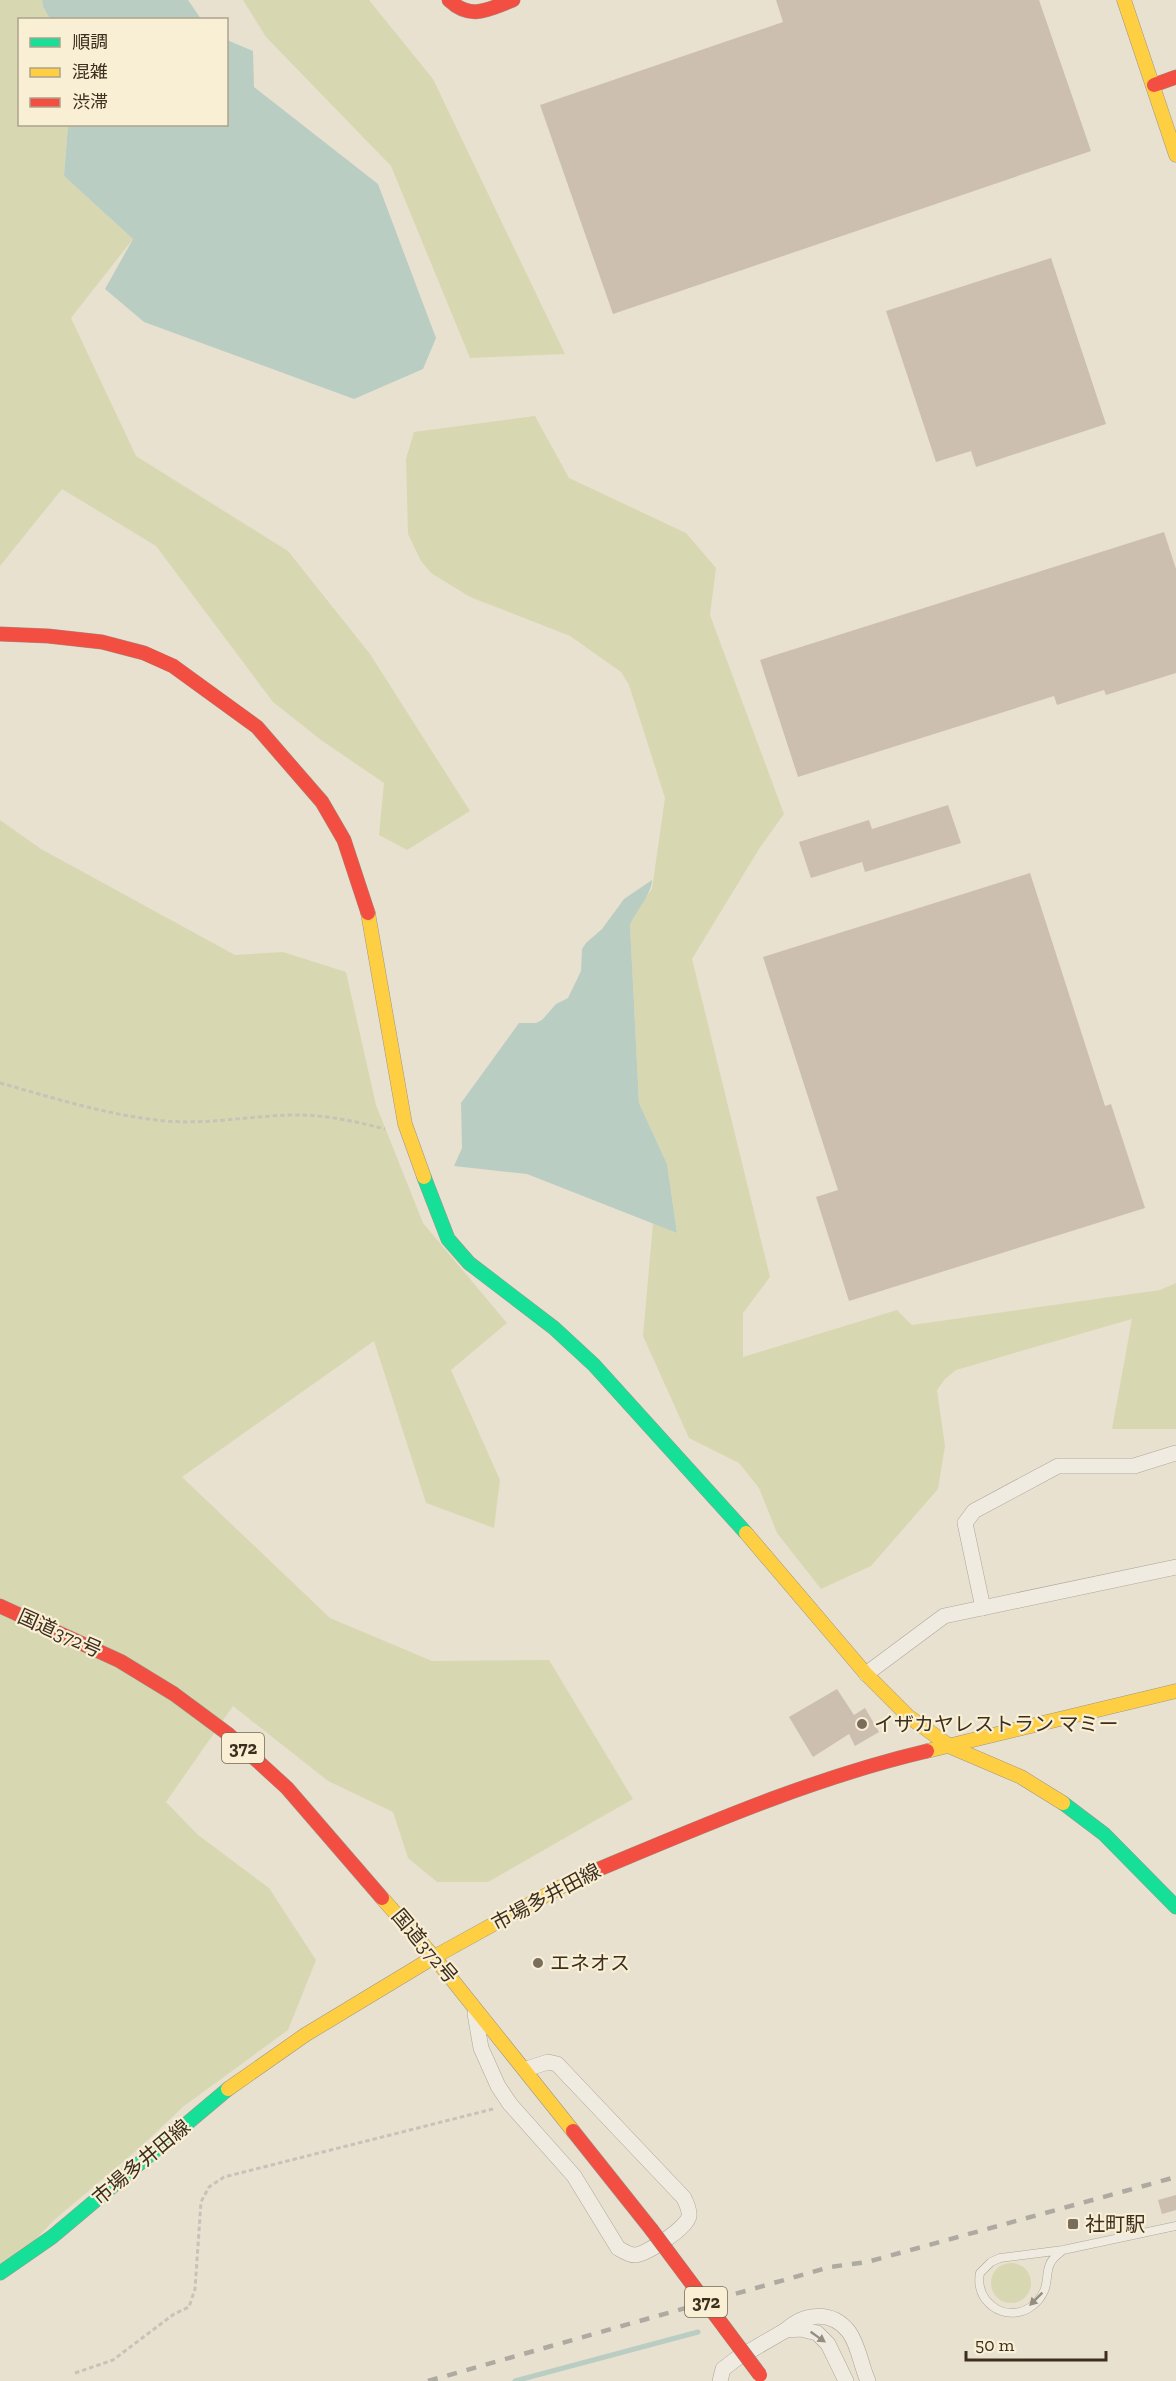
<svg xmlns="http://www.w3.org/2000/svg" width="1176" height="2381" font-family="'Zilla Slab','Noto Sans JP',serif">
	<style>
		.green { fill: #d7d8b1 }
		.water { fill: #bacdc3 }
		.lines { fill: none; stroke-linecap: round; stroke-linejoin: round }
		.stream { stroke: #bacdc3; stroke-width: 5 }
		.building { fill: #ccbfb0 }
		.lane-casing { stroke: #ada698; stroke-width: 9 }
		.street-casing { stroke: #ada698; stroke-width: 16 }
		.fast-casing { stroke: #9d9588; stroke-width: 15 }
		.slow-casing { stroke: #9d9588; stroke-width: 15 }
		.jam-casing { stroke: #9d9588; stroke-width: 15 }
		.path { stroke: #c8c2b8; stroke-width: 3; stroke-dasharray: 4.5 3; stroke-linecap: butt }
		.lane { stroke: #efebe1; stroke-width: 8 }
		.street { stroke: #efebe1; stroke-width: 15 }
		.fast { stroke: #16e098; stroke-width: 14 }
		.slow { stroke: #ffcf43; stroke-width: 14 }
		.jam { stroke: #f24e42; stroke-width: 14 }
		.rail { stroke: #aeaaa1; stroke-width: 4.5; stroke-dasharray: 10 10; stroke-linecap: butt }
		.jam-bridge-casing { stroke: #938b7f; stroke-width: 15; stroke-linecap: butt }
		.jam-bridge { stroke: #f24e42; stroke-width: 14 }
		.oneway { fill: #968c80 }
		.poi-dot { fill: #7a6d5c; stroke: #f8efd5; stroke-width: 2 }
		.labels { text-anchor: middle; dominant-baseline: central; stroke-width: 4.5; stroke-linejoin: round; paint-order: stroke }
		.shield { fill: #f8efd5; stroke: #766855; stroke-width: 1.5 }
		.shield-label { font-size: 18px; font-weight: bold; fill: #3e2e1e }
		.street-label { font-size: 20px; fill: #3e2e1e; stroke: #f8efd5 }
		.poi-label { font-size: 20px; fill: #3e2e1e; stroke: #f8efd5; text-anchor: start }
	</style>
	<rect width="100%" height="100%" fill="#e8e1d0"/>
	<!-- green -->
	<g class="green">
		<path d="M0 0H42L43 8 50 19 20 20V124L68 125 64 176 133 239 71 318 136 456 288 551 370 654 470 811 407 850 379 835 384 783 321 740 273 702 156 546 62 489 0 566Z"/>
		<path d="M243 0H369L433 79 565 354 470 358 391 166 266 37Z"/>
		<path d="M535 416 569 478 686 533 716 568 710 615 784 814 759 849 692 959 770 1277 743 1313V1357L897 1310 912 1325 1160 1290 1176 1283V1429H1112L1132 1319 956 1370 945 1379 937 1390 945 1446 938 1489 871 1566 821 1589 777 1533 759 1488 739 1463 689 1438 643 1336 653 1223 677 1233 667 1164 639 1103 630 925 636 910 652 889 665 798 629 685 621 672 570 636 470 597 431 573 421 561 408 534 406 459 414 432Z"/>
		<path d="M0 820 41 849 235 955 283 952 346 972 376 1105 423 1223 507 1323 451 1370 500 1480 494 1528 426 1503 374 1341 182 1477 330 1618 432 1661 549 1660 633 1799 488 1882H437L408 1858 393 1812 328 1781 233 1706 166 1802 197 1834 269 1888 316 1960 288 2030 184 2106 137 2150 53 2221 0 2277Z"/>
		<circle cx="1011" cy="2283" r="20"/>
	</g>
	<!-- water -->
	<g class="water">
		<path d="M42 0H188L201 19H50L43 7Z"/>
		<path d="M227 40 253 51 254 87 378 184 436 338 423 369 354 399 144 322 105 289 133 239 64 176 68 125 226 124Z"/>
		<path d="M652 880C652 893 636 911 630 925L639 1103 667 1164 677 1233 527 1174 454 1166 462 1148 461 1103 519 1023H536L542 1020 556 1004 568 998 581 971 582 949 586 943 602 929 624 899Z"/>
	</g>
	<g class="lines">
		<!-- stream -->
		<path class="stream" d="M515 2381 698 2332"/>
	</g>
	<!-- building -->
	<g class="building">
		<path d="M776 0H1039L1091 151 613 314 540 105 783 22Z"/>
		<path d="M1051 258 1106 424 976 467 971 451 936 462 886 311Z"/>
		<path d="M1164 532 1176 569V673L1106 695 1104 690 1057 705 1054 696 798 777 760 660Z"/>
		<path d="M948 805 961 843 865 872 862 862 811 878 799 842 869 820 872 829Z"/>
		<path d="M1030 873 1105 1106 1111 1104 1145 1208 849 1301 816 1197 838 1190 763 957Z"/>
		<path d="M837 1689 854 1715 865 1708 879 1732 855 1746 849 1734 813 1757 789 1717Z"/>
		<path d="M1176 2195V2210L1162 2214 1158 2200Z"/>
	</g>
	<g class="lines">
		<!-- lane casing -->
		<g class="lane-casing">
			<path id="lane" d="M1063 2250C1059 2254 1052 2258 1050 2264 1046 2272 1048 2283 1044 2291 1033 2315 1003 2321 986 2300 980 2292 978 2283 980 2273L991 2262 1000 2258 1063 2250 1176 2226"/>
		</g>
		<!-- street casing -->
		<g class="street-casing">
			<g id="street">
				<path d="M983 1608 965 1523 974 1511 1058 1466H1134L1176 1453"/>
				<path d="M866 1674 944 1616 1176 1567"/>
				<path d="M475 2014 481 2048 498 2086 510 2104 574 2176 618 2248C623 2251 629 2255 635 2255 647 2254 687 2228 689 2216 690 2210 686 2203 684 2198L557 2064 548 2062 526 2069"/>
				<path d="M786 2330C804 2313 832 2310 849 2332 859 2346 861 2366 868 2381"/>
				<path d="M720 2381 723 2369 736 2359 786 2330 801 2329 817 2333 828 2344 846 2381"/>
			</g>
		</g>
		<!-- fast casing -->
		<g class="fast-casing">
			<g id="fast">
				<path d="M424 1177 448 1239 469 1263 554 1328 594 1365 746 1533"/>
				<path d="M1063 1803 1104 1834 1176 1907"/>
				<path d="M0 2273 52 2237 228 2089"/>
			</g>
		</g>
		<!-- slow casing -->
		<g class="slow-casing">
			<g id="slow">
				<path d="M1124 0 1176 155"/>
				<path d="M368 913 405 1124 424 1177"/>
				<path d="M746 1533 866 1674 908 1716 951 1747 1021 1777 1063 1803"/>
				<path d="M927 1751 1176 1691"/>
				<path d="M382 1898 434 1957 573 2131"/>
				<path d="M228 2089 305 2035 434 1957 577 1878 592 1872"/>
			</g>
		</g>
		<!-- jam casing -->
		<g class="jam-casing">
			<g id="jam">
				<path d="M449 0C471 21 489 9 513 0"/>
				<path d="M1154 85 1176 77"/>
				<path d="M0 634 48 636 102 642 144 653 173 666 257 727 322 802 344 840 368 913"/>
				<path d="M0 1606 120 1661 174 1694 228 1734 287 1788 382 1898"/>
				<path d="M592 1872C702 1826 812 1778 927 1751"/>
				<path d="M573 2131 651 2229"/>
			</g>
		</g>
		<!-- path -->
		<g class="path">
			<path d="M0 1083C54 1098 110 1116 166 1121 212 1125 258 1114 304 1115 331 1116 358 1122 385 1129"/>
			<path d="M75 2373 113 2360 174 2314 189 2307 195 2289 201 2202 209 2187 224 2177 493 2109"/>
		</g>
		<!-- lane -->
		<use href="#lane" class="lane"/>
		<!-- street -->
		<use href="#street" class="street"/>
		<!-- fast -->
		<use href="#fast" class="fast"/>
		<!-- slow -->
		<use href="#slow" class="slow"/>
		<!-- jam -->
		<use href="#jam" class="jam"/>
		<!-- rail -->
		<path class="rail" d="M428 2381 830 2267 867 2262 1176 2177"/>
		<!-- jam-bridge casing -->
		<g class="jam-bridge-casing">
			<path id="jam-bridge" d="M651 2229 760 2375"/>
		</g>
		<!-- jam-bridge -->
		<use href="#jam-bridge" class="jam-bridge"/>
	</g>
	<!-- one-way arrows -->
	<defs><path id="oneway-solid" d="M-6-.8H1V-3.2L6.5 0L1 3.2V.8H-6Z" transform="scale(1.5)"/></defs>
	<g class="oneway">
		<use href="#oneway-solid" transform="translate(1036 2299) rotate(135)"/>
		<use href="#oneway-solid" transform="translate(818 2337) rotate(35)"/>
	</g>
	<!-- markers -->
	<g class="poi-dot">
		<circle cx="862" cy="1724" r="6"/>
		<circle cx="538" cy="1963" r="6"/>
		<rect x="1067" y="2218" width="12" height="12" rx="3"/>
	</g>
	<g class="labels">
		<!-- shield labels -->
		<g class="shield">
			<rect x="222" y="1733" width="42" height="30" rx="4.5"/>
			<rect x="685" y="2287" width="42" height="30" rx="4.5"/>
		</g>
		<g class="shield-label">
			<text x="243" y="1748">372</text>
			<text x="706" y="2302">372</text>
		</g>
		<!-- street labels -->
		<g class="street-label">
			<text transform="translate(60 1633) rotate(24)">国道372号</text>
			<text transform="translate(546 1897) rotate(-28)">市場多井田線</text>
			<text transform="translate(425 1946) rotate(50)">国道372号</text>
			<text transform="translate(141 2162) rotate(-40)">市場多井田線</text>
		</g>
		<!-- poi labels -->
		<g class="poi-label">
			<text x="874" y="1724">イザカヤレストラン マミー</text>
			<text x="550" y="1963">エネオス</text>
			<text x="1085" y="2224">社町駅</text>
		</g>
	</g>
	<!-- legend -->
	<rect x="18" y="18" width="210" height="108" fill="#f8efd5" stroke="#aea28c" stroke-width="1.5"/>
	<rect x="30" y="38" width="30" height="9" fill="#16e098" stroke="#aea28c" stroke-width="1.5"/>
	<text x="72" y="48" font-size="18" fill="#3e2e1e">順調</text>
	<rect x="30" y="68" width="30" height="9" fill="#ffcf43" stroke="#aea28c" stroke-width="1.5"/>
	<text x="72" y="78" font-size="18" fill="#3e2e1e">混雑</text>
	<rect x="30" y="98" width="30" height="9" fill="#f24e42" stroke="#aea28c" stroke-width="1.5"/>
	<text x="72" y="108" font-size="18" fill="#3e2e1e">渋滞</text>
	<!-- scale -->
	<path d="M966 2351v9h140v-9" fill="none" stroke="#3e2e1e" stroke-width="3"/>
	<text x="975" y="2351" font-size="18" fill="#3e2e1e" stroke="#f8efd5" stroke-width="4.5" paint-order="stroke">50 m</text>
</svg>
